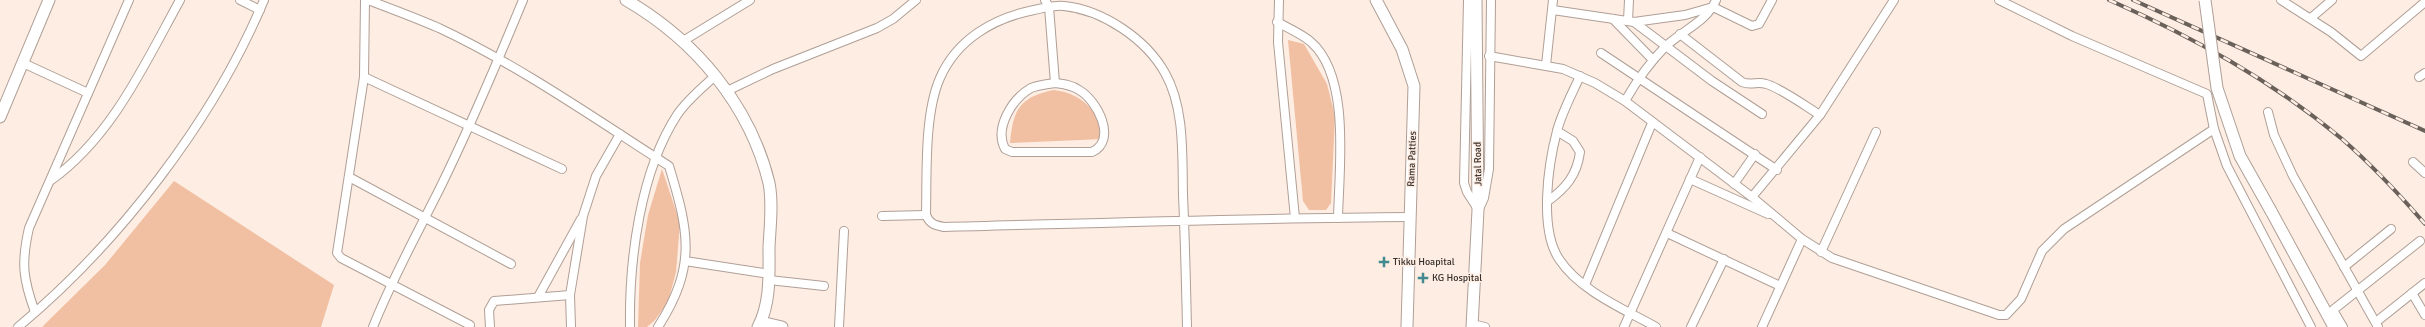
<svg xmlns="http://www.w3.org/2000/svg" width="2425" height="327" font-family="Signika,sans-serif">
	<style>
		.green { fill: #f1bfa2 }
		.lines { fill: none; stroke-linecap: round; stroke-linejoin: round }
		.street-casing { stroke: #af9f96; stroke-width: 10 }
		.secondary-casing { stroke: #af9f96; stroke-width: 13 }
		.street { stroke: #fff; stroke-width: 8 }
		.secondary { stroke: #fff; stroke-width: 11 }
		.rail-casing { stroke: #6a615b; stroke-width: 4 }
		.rail { stroke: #feede3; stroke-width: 2.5; stroke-dasharray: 8; stroke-linecap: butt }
		.secondary-bridge-casing { stroke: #af9f96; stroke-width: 13; stroke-linecap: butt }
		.secondary-bridge { stroke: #fff; stroke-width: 11 }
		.poi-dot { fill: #428a8f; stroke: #feede3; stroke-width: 1.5 }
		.labels { text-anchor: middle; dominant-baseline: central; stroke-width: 3; stroke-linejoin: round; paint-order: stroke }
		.street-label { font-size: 10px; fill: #36302c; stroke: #feede3 }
		.poi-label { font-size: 10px; fill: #36302c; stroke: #feede3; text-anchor: start }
	</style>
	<rect width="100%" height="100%" fill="#feede3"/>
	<!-- green -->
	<g class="green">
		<path d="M1288 40 1304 44 1327 84 1335 116 1331 203 1326 210H1309L1303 201Z"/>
		<path d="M1054 90C1083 94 1099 111 1103 139L1010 143C1013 109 1020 97 1054 90Z"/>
		<path d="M662 169 680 223 676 272 668 302 655 320 647 327H638L640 263 648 215Z"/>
		<path d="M174 181 334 285 321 327H42L105 265Z"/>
	</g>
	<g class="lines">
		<!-- street casing -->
		<g class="street-casing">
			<g id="street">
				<path d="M240 0 260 10"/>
				<path d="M365 0 364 77 337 253 341 258 470 325"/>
				<path d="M368 0C392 9 416 18 439 28 520 66 594 118 669 166 689 232 697 266 658 327"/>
				<path d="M1045 0 1049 7 1055 83"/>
				<path d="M1279 0 1278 42 1295 218"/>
				<path d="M1468 0 1464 183 1467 192 1478 209"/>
				<path d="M1999 0 2072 36 2207 94 2214 129 2227 166 2311 327"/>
				<path d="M2281 0 2331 32 2361 56 2425 2"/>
				<path d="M1553 10 1634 22 1685 15 1713 7 1752 26 1759 24 1772 0"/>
				<path d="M2311 18 2332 0"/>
				<path d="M1613 19 1653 60"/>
				<path d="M1628 21 1629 0"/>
				<path d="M1277 22C1288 28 1302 34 1311 42 1351 77 1339 169 1338 218"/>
				<path d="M1634 22 1712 81 1762 114"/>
				<path d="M1680 34 1742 82C1751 86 1757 81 1766 84 1779 87 1807 107 1820 115"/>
				<path d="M683 41 750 0"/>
				<path d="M1601 53 1777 170"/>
				<path d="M1489 56 1563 69 1595 83 1625 101 1752 197 1802 239 1832 258 1999 315H2006L2021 299 2042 251 2064 229 2214 129"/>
				<path d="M23 63 88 93"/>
				<path d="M1546 65 1553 0"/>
				<path d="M1580 76C1572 94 1562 112 1557 131 1548 165 1539 229 1559 259 1580 291 1624 309 1656 327"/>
				<path d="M364 77 562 169"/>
				<path d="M2419 77 2425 73"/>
				<path d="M1055 83C1064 84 1072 85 1079 90 1097 100 1118 140 1092 152H1012L1005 149C994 128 1012 99 1031 88 1038 85 1048 84 1055 83Z"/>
				<path d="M727 91 773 69 877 28 893 19 916 0"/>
				<path d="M1625 101C1636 82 1649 63 1665 47 1681 31 1707 22 1716 0"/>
				<path d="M2268 112 2274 135 2293 176 2378 327"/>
				<path d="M2413 162 2425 173"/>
				<path d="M349 177 511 264"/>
				<path d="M1690 179 1768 214"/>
				<path d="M50 181C112 137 144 65 180 0"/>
				<path d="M1734 184 1755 154"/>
				<path d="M1752 197 1820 115 1894 0"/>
				<path d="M1548 201C1566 188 1577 175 1580 152L1573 141 1557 131"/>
				<path d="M1479 209 1484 198 1489 169 1491 0"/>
				<path d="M882 216 926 215"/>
				<path d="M1667 233 1780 286"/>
				<path d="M1821 252 1876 132"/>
				<path d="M685 261 770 274"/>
				<path d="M2344 267 2391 229"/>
				<path d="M769 280 824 286"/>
				<path d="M1585 285 1652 123"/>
				<path d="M2412 293 2425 315"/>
				<path d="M538 297 581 219"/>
				<path d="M35 312C23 279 21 263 29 228L129 0"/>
				<path d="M2376 322 2425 283"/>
				<path d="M1472 324 1485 327"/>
				<path d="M18 327C118 244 214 120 264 0"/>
				<path d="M373 327C392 279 417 234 440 188 470 127 497 63 523 0"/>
				<path d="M490 327 489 310 494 301 570 295"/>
				<path d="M571 327 570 295 583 216 596 176 620 134"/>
				<path d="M630 327C629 260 640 172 677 115 687 100 702 88 715 76"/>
				<path d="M839 327 844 231"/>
				<path d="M1187 327C1186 283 1185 239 1183 195 1182 156 1185 108 1165 73 1146 39 1103 10 1064 6 1054 5 1044 8 1034 10 994 18 957 39 940 78 924 114 927 175 926 215 930 224 934 225 944 227 1099 223 1255 218 1410 217"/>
				<path d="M1624 327 1700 157"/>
				<path d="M1691 327 1724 259"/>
				<path d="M1762 327 1802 239"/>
				<path d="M2343 327 2333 310 2420 241"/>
			</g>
		</g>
		<!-- secondary casing -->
		<g class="secondary-casing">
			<g id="secondary">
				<path d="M626 0C695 40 750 105 769 183 773 203 770 227 769 247 769 273 771 303 758 327"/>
				<path d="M1376 0 1402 49 1414 86 1407 327"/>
				<path d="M0 117 49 0"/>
				<path d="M2271 211 2334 327"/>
				<path d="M761 322 782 327"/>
				<path d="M1472 327 1478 210 1476 0"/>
			</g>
		</g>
		<!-- street -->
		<use href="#street" class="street"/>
		<!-- secondary -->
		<use href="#secondary" class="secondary"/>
		<!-- rail casing -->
		<g class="rail-casing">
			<g id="rail">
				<path d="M2109 0C2193 37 2271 80 2342 139 2372 165 2399 194 2425 224"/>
				<path d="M2133 0 2425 131"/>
			</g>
		</g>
		<!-- rail -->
		<use href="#rail" class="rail"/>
		<!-- secondary-bridge casing -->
		<g class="secondary-bridge-casing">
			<path id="secondary-bridge" d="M2205 0 2217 88 2240 156 2271 211"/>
		</g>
		<!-- secondary-bridge -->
		<use href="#secondary-bridge" class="secondary-bridge"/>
	</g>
	<!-- markers -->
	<g class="poi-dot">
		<path d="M1382 256h4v4h4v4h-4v4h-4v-4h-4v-4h4z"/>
		<path d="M1421 272h4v4h4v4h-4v4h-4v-4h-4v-4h4z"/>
	</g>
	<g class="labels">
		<!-- street labels -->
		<g class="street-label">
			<text transform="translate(1412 159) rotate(-88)">Rama Patties</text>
			<text transform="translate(1478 164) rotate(-91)">Jatal Road</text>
		</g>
		<!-- poi labels -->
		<g class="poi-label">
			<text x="1393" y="262">Tikku Hoapital</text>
			<text x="1432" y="278">KG Hospital</text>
		</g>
	</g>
</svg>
